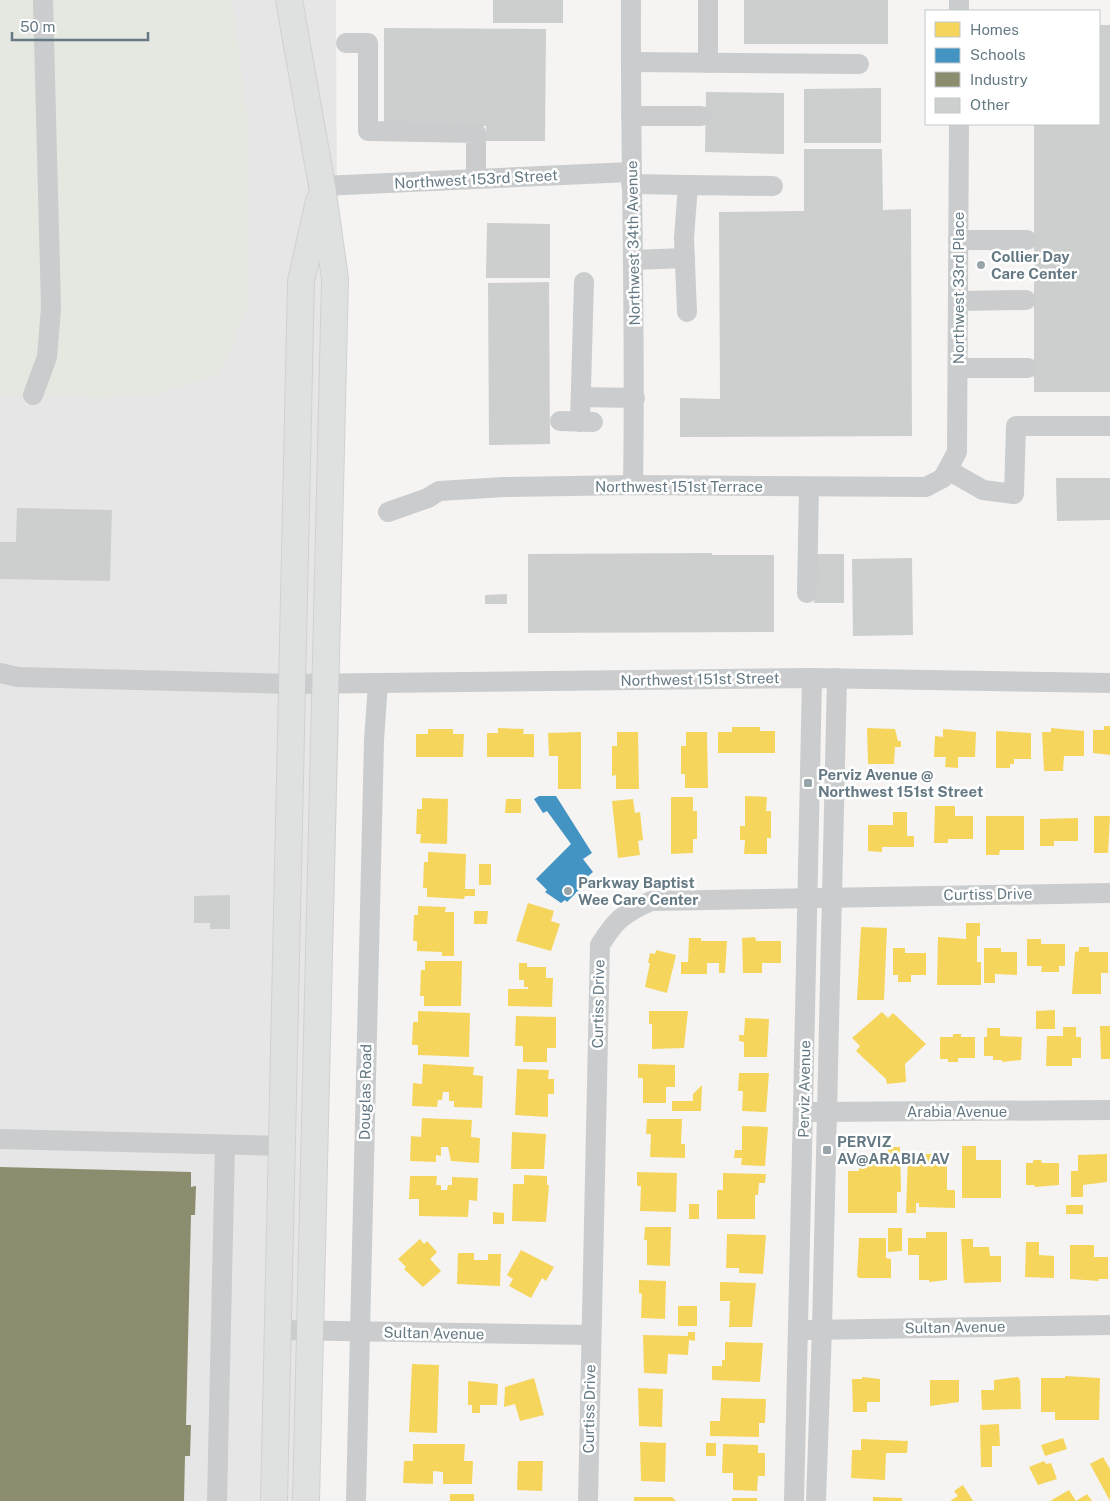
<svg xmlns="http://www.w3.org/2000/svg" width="1110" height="1501" font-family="'Public Sans',sans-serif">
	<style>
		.built { fill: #e5e6e5 }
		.green { fill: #e5e7e1 }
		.homes { fill: #f6d55c }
		.schools { fill: #4393c3 }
		.industry { fill: #8c8c6e }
		.building { fill: #cdcece }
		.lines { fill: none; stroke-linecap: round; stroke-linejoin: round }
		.major-casing { stroke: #d1d1d1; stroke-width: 28 }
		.minor { stroke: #cacccd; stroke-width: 20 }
		.major { stroke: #dfe0e0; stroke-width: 26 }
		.poi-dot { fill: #97a4aa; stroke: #fff; stroke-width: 2 }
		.labels { text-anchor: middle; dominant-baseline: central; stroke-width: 5; stroke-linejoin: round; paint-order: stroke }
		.street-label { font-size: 15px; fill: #647983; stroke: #fff }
		.poi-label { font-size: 15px; font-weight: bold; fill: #647983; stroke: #fff; text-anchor: start }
	</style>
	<rect width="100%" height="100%" fill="#f5f4f3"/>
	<!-- built -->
	<path class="built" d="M0 0H336L339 719 318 1501H0Z"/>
	<!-- green -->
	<path class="green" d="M0 0H232L249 132 248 304 221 374 150 396 96 398 0 394Z"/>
	<!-- homes -->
	<g class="homes">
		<path d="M1104 726H1110V755L1093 753V730H1104Z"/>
		<path d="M732 727H760V731H775V753H718V732H732Z"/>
		<path d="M498 728 524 729 523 734H534V757H487V733H498Z"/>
		<path d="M867 728 895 729 898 741H901V747H895L894 764H868Z"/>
		<path d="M1051 728 1084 731V756H1064L1063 771H1044L1042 732H1051Z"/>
		<path d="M428 729H453V734H464L463 757H416V734H428Z"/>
		<path d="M943 729 976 732 975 757H958V768L945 767 946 757H934L935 736 943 737Z"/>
		<path d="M996 731 1031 733V759H1014V764H1010V768H996Z"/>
		<path d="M581 732V789H558V756H549L548 733Z"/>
		<path d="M617 732H638L639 789H616V775L612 776V746H617Z"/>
		<path d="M686 732H707L708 788H685V774H681V746H686Z"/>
		<path d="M745 796 767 797 766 811H771V838H767V854H744L745 840H740V826H745Z"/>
		<path d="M671 797H693V811H697V839H693V853L671 854Z"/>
		<path d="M422 798 448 799 447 844 420 843 421 834H416L417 809H422Z"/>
		<path d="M506 799H521V813H505Z"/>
		<path d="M633 799 635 813 640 812 643 840 638 841 640 855 618 858 612 801Z"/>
		<path d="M935 806H955V816H973V839H948V843H934Z"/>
		<path d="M893 812H907V836H914V847H882V852L868 851V825H893Z"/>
		<path d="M986 816H1024V850H1000L999 855H986Z"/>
		<path d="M1094 816H1110L1108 853H1094Z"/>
		<path d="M1078 818V841H1054V846H1040V819Z"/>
		<path d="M428 852 466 854 465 889H475V896H465L464 899 427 897V888H423L424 862H428Z"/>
		<rect x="479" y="864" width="12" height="21"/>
		<path d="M528 903 554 911 551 921 560 924 551 951 516 941Z"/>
		<path d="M418 906 446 907 445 912H454V956H442V952L417 951V941H413L414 915H418Z"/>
		<path d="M474 911H488L487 924H474Z"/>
		<path d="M966 923H980V936H977V962H981V985H937L938 937 966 939Z"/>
		<path d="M861 927 887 928 884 1000H857Z"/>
		<path d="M755 937 756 941H781V963H762V973H743L742 938Z"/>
		<path d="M689 938H701V941H727L725 973H719V963H707V974H681V962H688Z"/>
		<path d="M1027 939H1041V944H1065V966H1059V972H1041L1042 966H1027Z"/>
		<path d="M1079 947H1089V952H1108V973H1101V994H1072L1075 952 1079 951Z"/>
		<path d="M893 948H905V953H926V975H911V982H898V975H893Z"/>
		<path d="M984 948H1001V952H1017V975L995 974V983H984Z"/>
		<path d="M656 950 676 955 667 993 645 987 650 963H648L650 953 655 954Z"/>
		<path d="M425 961H462L461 1006H424V996H420L421 970H425Z"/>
		<path d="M519 963H527V967H546V978H553L552 1007 508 1006V989H528V987H524V980H519Z"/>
		<path d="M1055 1010V1029H1036V1011Z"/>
		<path d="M418 1011 470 1013 469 1057 418 1055V1045H412L413 1022H418Z"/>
		<path d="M649 1011H688L684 1048 652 1049V1024H649Z"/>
		<path d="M882 1012 888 1018 893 1013 926 1044 905 1064 906 1082 887 1084 886 1079 856 1051 860 1046 852 1038Z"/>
		<path d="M516 1016 556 1017V1048H547V1062H523V1046H515Z"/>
		<path d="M745 1018 769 1019 767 1057H744V1042L739 1041V1035H744Z"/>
		<path d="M1100 1026H1110V1059H1101Z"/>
		<path d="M1063 1027H1076V1037H1081V1058H1072V1066H1046L1047 1036H1063Z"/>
		<path d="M987 1028H1000V1036L1022 1037 1021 1060 1002 1062V1060H993V1056H984V1037H987Z"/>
		<path d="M953 1034H961V1037H975V1058H958V1062H948V1059H940V1037H953Z"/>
		<path d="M423 1064 474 1067 473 1075 483 1076 482 1108 454 1107V1101H449V1092H443L442 1100H438L437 1107 412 1106 413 1083 422 1084Z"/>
		<path d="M638 1064 675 1065V1087H666V1103H643V1078H638Z"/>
		<path d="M517 1069 549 1070 548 1079H554V1094H548V1117L515 1115Z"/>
		<path d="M739 1073H769L766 1112 742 1111 743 1091H738Z"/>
		<path d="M702 1085 701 1111H672V1101H693V1094Z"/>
		<path d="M422 1118 472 1120 471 1137 480 1138 479 1163 451 1161 448 1147H441V1156L436 1155V1162L410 1161 411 1136 421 1137Z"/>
		<path d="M647 1119H682L681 1144H685V1158L650 1157 651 1134H646Z"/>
		<path d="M742 1126 768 1127 765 1166 741 1165 742 1158H734L735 1150H742Z"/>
		<path d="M512 1132 546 1134 544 1169H511Z"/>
		<path d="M962 1146H976V1160H1001V1198H962Z"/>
		<path d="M888 1147H900L901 1192H897V1213H848V1171H859V1161H869V1159L888 1161Z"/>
		<path d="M908 1154H947V1190H955V1208L919 1207V1203H916V1213H906Z"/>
		<path d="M1107 1154V1182L1083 1185V1197H1071V1171H1078V1155Z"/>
		<path d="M1033 1160H1041L1042 1163H1059V1185L1034 1187 1035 1185H1026V1163H1033Z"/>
		<path d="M637 1172 677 1173 676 1212 640 1211 641 1186H637Z"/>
		<path d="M723 1173 766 1174 765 1183H759L758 1195H755V1219H717V1190H723Z"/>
		<path d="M524 1175 547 1176V1185H549L546 1222 512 1221 513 1184H524Z"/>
		<path d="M410 1176H437L436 1185H441V1190H447L448 1185H452V1177L478 1178 477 1201 469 1200 468 1217 419 1216V1199H409Z"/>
		<rect x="689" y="1204" width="10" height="15"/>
		<rect x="1066" y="1205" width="17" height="9"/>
		<path d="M493 1212 504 1213V1224H493Z"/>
		<path d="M645 1227H671L670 1266 647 1265V1240H644Z"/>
		<path d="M888 1228H902V1251L888 1252Z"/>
		<path d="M926 1232H947V1280L929 1282V1280H919V1255H908V1238H926Z"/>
		<path d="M727 1234 766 1235 763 1274 739 1273V1268H726Z"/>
		<path d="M859 1238H886V1258L891 1259V1278H859L857 1276Z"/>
		<path d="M420 1239 424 1244 427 1241 437 1252 430 1259 441 1271 423 1287 404 1269 406 1267 398 1259Z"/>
		<path d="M961 1239H973V1247H989L990 1256H1001V1282L964 1283Z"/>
		<path d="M1026 1242H1039V1255L1054 1256V1278L1025 1277Z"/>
		<path d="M1070 1245H1094V1257H1108V1279H1098L1099 1281 1070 1279Z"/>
		<path d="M521 1250 554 1267 546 1281 542 1278 531 1298 509 1286 513 1279 507 1275Z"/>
		<path d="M458 1253H474V1260H488V1254H501L500 1286 457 1284Z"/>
		<path d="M639 1280 666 1281 665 1319 641 1318 642 1294 639 1293Z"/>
		<path d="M720 1282 756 1283 752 1327H729L730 1301H720Z"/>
		<rect x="678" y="1306" width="19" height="20"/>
		<path d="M688 1332H695V1341L689 1340 688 1355 668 1354 667 1374 644 1373 643 1335 688 1336Z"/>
		<path d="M725 1342 763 1343 760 1382 712 1380V1366H722V1360H725Z"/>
		<path d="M412 1364 439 1365 437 1433 409 1432Z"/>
		<path d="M1065 1376 1100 1378 1099 1420H1055V1412H1041V1378H1065Z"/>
		<path d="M862 1377 880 1379V1402H867V1412H853L852 1379H862Z"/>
		<path d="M1018 1377 1020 1380 1021 1409 982 1410 981 1390H994V1380Z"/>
		<path d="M534 1378 544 1415 520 1421 515 1404 504 1407 505 1387Z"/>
		<path d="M930 1380H959V1402L930 1406Z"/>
		<path d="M468 1381 498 1384 497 1405H480V1413H472V1405H468Z"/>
		<path d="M638 1388 663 1389 662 1427 639 1426Z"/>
		<path d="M721 1398 766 1399 765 1423H759V1437L710 1436V1421H720Z"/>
		<path d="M999 1424 1000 1446H992V1467H981L980 1425Z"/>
		<path d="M1063 1438 1067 1449 1045 1456 1041 1445Z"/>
		<path d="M861 1439 908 1441 907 1453H886L885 1480 851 1478 852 1450H861Z"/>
		<path d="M640 1442 666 1443 665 1482 641 1481Z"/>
		<rect x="706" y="1443" width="10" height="13"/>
		<path d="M413 1444H465L464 1461H473L472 1484H443V1472L433 1471V1484L403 1483 404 1461H413Z"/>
		<path d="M723 1444 758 1445V1453H765V1476H758L757 1491 733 1490V1473H722Z"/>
		<path d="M1103 1457 1110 1469V1501L1090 1464Z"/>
		<path d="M518 1461H543L542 1491 517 1490Z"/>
		<path d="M1044 1461 1046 1464 1051 1463 1057 1479 1038 1485 1029 1467Z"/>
		<path d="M963 1485 973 1501H950L958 1496 954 1491Z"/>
		<path d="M1069 1490 1076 1501H1050Z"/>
		<rect x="450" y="1494" width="24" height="7"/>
		<path d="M1087 1494 1092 1501H1076Z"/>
		<path d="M634 1497H672L676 1501H634Z"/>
		<path d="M873 1497 902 1498V1501H873Z"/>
		<rect x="732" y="1498" width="25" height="3"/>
	</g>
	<!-- schools -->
	<path class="schools" d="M539 796H556L592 853 583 859 593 872 585 879 588 881 567 902 565 900 561 903 545 892 547 890 536 879 571 844 547 811 543 813 534 799Z"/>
	<!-- industry -->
	<path class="industry" d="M0 1167 191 1172V1187L196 1186 195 1215H191L186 1425H191L190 1456H185L184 1501H0Z"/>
	<!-- building -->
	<g class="building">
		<rect x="493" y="0" width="70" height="23"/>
		<rect x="744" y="0" width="144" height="44"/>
		<path d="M1099 25H1110V392H1034V124H1099Z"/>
		<path d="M384 28 546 29 545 141H485L486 126H384Z"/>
		<path d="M881 88V143H804V89Z"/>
		<path d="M706 92 784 93V154L705 152Z"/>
		<path d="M804 149H882L883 210 911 209 912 436 680 437V398L720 399 719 212 804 211Z"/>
		<path d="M487 223 550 224V278H486Z"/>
		<path d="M549 282 550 444 489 445 488 283Z"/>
		<path d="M1056 478H1110V520L1057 521Z"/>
		<path d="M17 508 112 510 110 581 0 579V542H16Z"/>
		<path d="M712 553V555H774V632L528 633V554Z"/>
		<path d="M815 554H844V603H814Z"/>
		<path d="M912 558 913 635 853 636 852 559Z"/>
		<path d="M507 594V604H485V595Z"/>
		<path d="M230 895V929H210V923H194V896Z"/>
	</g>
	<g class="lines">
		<!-- major casing -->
		<g class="major-casing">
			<g id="major">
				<path d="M289 0 322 186 335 279 306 1501"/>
				<path d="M274 1501 301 281 319 201"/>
			</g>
		</g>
		<!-- minor -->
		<g class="minor">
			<path d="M631 0C630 162 636 323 633 485"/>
			<path d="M959 11V0"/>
			<path d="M346 43H368V131L476 133V179"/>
			<path d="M631 62 859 64"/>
			<path d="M708 63V0"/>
			<path d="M631 116H701"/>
			<path d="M631 184 688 185"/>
			<path d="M322 186 630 172"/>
			<path d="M958 240H1027"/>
			<path d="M633 260 685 258"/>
			<path d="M958 301 1026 300"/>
			<path d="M687 312 684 238 688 185 773 186"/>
			<path d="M958 368H1028"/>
			<path d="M33 395 47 357 51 308 43 0"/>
			<path d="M581 397 635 398"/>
			<path d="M560 421 593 422"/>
			<path d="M580 422 584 282"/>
			<path d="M948 470 983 490 1014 494 1016 426H1110"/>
			<path d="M388 512 428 498 439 491 504 487 633 485 926 487 943 478 957 452 959 124"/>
			<path d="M807 593 809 487"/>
			<path d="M0 673 18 677 291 684 812 678 1110 683"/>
			<path d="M814 1112 1110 1110"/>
			<path d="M0 1139 282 1146"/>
			<path d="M278 1330 590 1335"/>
			<path d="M809 1330 1110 1325"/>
			<path d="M217 1501 225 1145"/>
			<path d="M356 1501 374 740 378 683"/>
			<path d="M588 1501 600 945C616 919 623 914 651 901L1110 893"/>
			<path d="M794 1501C802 1227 805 952 812 678"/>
			<path d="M816 1501 822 1329 837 678"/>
		</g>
		<!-- major -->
		<use href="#major" class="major"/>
	</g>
	<!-- markers -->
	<g class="poi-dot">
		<circle cx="981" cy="265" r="5"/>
		<rect x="803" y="778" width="10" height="10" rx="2.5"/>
		<circle cx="568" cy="891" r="5"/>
		<rect x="822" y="1145" width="10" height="10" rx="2.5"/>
	</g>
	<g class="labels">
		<!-- street labels -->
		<g class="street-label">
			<text transform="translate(476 179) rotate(-3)">Northwest 153rd Street</text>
			<text transform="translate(633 243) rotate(-91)">Northwest 34th Avenue</text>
			<text transform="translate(958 288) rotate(-90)">Northwest 33rd Place</text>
			<text x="679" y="486">Northwest 151st Terrace</text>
			<text transform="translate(700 679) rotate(-1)">Northwest 151st Street</text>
			<text transform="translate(988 894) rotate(-1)">Curtiss Drive</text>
			<text transform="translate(598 1004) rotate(-89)">Curtiss Drive</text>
			<text transform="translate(804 1089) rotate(-89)">Perviz Avenue</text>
			<text transform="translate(365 1092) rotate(-89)">Douglas Road</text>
			<text x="957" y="1111">Arabia Avenue</text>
			<text transform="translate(955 1327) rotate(-1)">Sultan Avenue</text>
			<text transform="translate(434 1333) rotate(1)">Sultan Avenue</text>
			<text transform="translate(589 1409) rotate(-89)">Curtiss Drive</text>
		</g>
		<!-- poi labels -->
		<g class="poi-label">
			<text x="991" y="256">Collier Day<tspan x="991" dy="17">Care Center</tspan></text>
			<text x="818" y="774">Perviz Avenue @<tspan x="818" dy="17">Northwest 151st Street</tspan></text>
			<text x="578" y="882">Parkway Baptist<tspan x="578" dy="17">Wee Care Center</tspan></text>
			<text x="837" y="1141">PERVIZ<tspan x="837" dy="17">AV@ARABIA AV</tspan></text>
		</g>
	</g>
	<!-- legend -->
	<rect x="925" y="10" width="175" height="115" fill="#ffffff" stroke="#c1c9cd"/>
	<rect x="935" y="22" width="25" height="15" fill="#f6d55c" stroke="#c1c9cd"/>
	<text x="970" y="35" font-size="15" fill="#647983">Homes</text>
	<rect x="935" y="48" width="25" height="15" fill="#4393c3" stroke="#c1c9cd"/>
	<text x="970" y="60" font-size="15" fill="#647983">Schools</text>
	<rect x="935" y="72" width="25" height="15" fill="#8c8c6e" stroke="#c1c9cd"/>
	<text x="970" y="85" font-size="15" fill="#647983">Industry</text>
	<rect x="935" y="98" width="25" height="15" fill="#cdcece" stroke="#c1c9cd"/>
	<text x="970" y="110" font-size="15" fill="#647983">Other</text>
	<!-- scale -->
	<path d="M12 32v8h136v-8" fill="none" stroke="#647983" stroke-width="2.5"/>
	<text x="20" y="32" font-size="15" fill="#647983" stroke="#ffffff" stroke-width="4" paint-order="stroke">50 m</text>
</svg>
